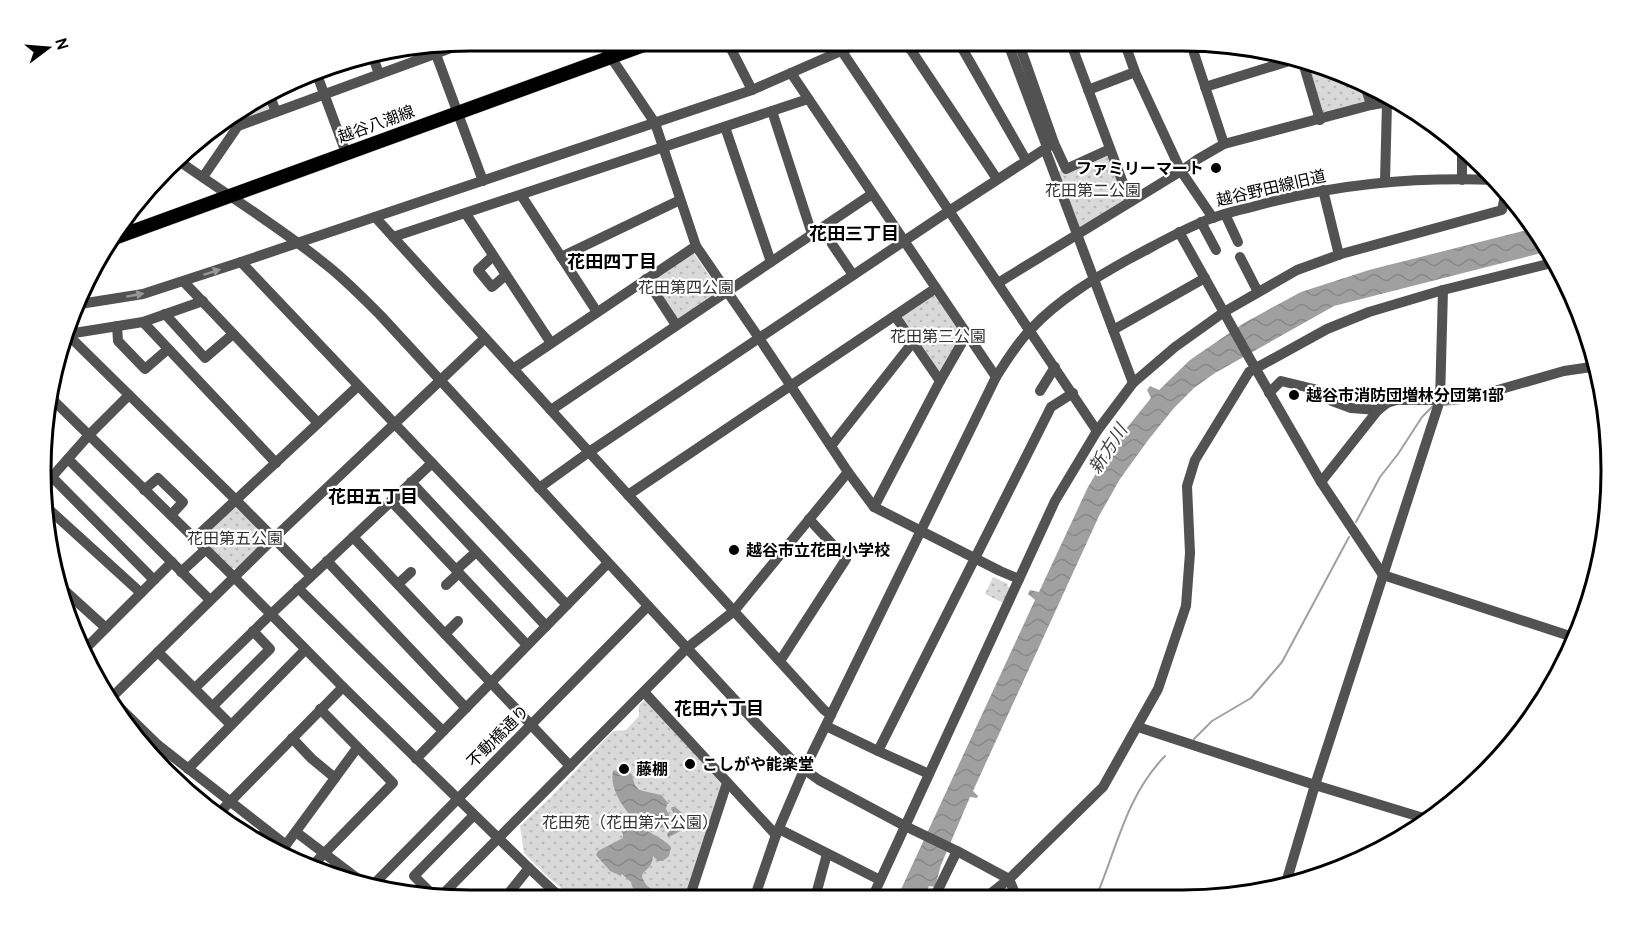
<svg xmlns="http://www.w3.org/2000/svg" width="1652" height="941" font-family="Cabin,'Noto Sans JP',sans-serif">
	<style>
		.park { fill: url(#park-dots) }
		.water { fill: url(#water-waves) }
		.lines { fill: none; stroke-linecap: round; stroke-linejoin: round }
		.stream { stroke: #a0a0a0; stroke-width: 2 }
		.major-casing { stroke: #dbdbdb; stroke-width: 15 }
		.minor { stroke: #525252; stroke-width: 10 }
		.major { stroke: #000; stroke-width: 14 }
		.oneway { fill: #979797 }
		.poi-dot { fill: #000; stroke: #fff; stroke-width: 2 }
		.labels { text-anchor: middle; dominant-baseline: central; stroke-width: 4.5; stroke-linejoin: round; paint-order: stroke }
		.street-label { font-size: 16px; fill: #000; stroke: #fff }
		.poi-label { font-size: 16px; font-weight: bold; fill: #000; stroke: #fff; text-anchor: start }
		.park-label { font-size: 16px; fill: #303030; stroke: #fff }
		.neighbourhood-label { font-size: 18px; font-weight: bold; fill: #000; stroke: #fff }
		.water-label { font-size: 18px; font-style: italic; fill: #414141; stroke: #fff }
		.rim { fill: none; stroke: #000; stroke-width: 3 }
	</style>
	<defs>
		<pattern id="park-dots" width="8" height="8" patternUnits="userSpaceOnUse" patternTransform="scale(1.5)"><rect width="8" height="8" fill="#d9d9d9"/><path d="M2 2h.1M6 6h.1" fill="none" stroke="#b8b8b8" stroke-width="1.8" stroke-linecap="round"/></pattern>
		<pattern id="water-waves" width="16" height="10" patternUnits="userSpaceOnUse" patternTransform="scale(1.5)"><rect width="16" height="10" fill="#a0a0a0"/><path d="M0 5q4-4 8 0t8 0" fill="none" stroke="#888"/></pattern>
	</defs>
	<rect width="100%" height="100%" fill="#fff"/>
	<!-- park -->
	<g class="park">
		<path d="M1308 61 1360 83 1365 100 1363 104 1326 114 1322 111Z"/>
		<path d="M268 98 272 108 239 122 232 117Z"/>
		<path d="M1110 149 1130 202 1078 235 1054 174Z"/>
		<path d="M693 252 721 293 680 319 676 318 653 283 654 279Z"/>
		<path d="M931 295 936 296 961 333V337L942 373H938L902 319 903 315Z"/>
		<path d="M234 507H238L266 535 267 540 236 568H232L203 540V536Z"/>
		<path d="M993 577 1008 584 1007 586 1012 589 1005 604 985 594Z"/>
		<path d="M645 700 723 783 684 899H575L548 877 524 853 520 826 551 797 613 731 626 730 639 716V705Z"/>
	</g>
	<!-- water -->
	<g class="water">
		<path d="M1535 228 1549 251 1334 306 1215 373 1194 388 1174 408 1149 439 1120 479 1099 516 973 791 978 796 977 798 970 797 941 865 935 887 929 886 924 898H897L1035 600 1028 594 1030 590 1039 592 1088 487 1113 445 1151 398 1147 390 1150 386 1159 390 1190 360 1244 323 1301 292 1369 270Z"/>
		<path d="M613 771 631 773 635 785 639 790 661 795 669 804H667L666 809 671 819 668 826 661 828 654 824 640 823 639 825C649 834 661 836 671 847L669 856 663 861H658L653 856C652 870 643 869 642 877L646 885 661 896V899H636L631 882 622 874 621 876 610 871 596 855 598 851 623 838V834C620 828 614 821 620 815H630C620 803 610 787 613 771Z"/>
		<path d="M672 807H675C693 820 686 831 668 837L667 834C674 826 678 819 671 809Z"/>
	</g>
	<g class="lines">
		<!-- stream -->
		<g class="stream">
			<path d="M1587 372 1599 373"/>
			<path d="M1444 405 1471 402"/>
			<path d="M1356 522 1380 477 1398 454 1422 417 1434 405"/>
			<path d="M1194 739 1212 721 1251 698 1282 662 1349 537"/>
			<path d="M1096 897C1117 848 1126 796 1165 756"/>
		</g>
		<!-- major casing -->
		<g class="major-casing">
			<path id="major" d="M109 240 655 41"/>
		</g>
		<!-- minor -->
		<g class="minor">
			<path d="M600 41 655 123 696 246 759 338 848 472 874 507 1000 571 1019 579"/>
			<path d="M727 41 752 90"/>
			<path d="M835 41 1097 431"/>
			<path d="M905 41 997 179"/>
			<path d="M958 41 1026 160"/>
			<path d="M1007 41 1047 147"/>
			<path d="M1070 41 1130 202"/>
			<path d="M1124 41 1135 72 1181 171 1213 218"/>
			<path d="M1190 41 1224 144"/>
			<path d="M434 49 483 181"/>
			<path d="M910 49 928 41"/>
			<path d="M373 57 379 74"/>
			<path d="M1302 59 1320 120"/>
			<path d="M316 72 346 153"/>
			<path d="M791 73 996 377"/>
			<path d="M1365 85 1371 105"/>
			<path d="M1205 87 1299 58"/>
			<path d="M1088 90 1135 72"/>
			<path d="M270 96 276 112"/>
			<path d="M772 111 812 234"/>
			<path d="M725 127 771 262"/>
			<path d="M1054 143 1066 169 1110 149"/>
			<path d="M1045 149 1133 383"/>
			<path d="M179 161C227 195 278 226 324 263 345 279 363 298 382 317L757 724 794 762 819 780 905 826 957 851 1009 879 1014 891 1020 898"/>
			<path d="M203 177 238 126 470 41"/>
			<path d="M1462 180V145"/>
			<path d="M1385 181 1387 103"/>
			<path d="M1323 190 1339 255"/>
			<path d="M521 195 597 312"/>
			<path d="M466 214 551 343"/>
			<path d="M1225 214 1238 242"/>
			<path d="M375 217 824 710 831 715"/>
			<path d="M1201 222 1216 250"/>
			<path d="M1179 232 1250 359 1321 482 1383 575 1576 638"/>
			<path d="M393 237 808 99"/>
			<path d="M832 244 853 275"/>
			<path d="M493 256 478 270 492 287 506 275"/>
			<path d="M561 257 680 200"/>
			<path d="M1240 257 1258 292"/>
			<path d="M241 262 567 605"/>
			<path d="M646 279 676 325"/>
			<path d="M184 282 318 423"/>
			<path d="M998 283 1181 171 1198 159 1224 144 1371 105 1399 100"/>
			<path d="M80 304 143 294 241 262 752 90 864 41"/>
			<path d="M165 314 205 358 233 334"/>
			<path d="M895 316 940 381"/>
			<path d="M143 322 276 463"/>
			<path d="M117 326 118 341 145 369 168 349"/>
			<path d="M1113 330 1205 278"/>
			<path d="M67 334 236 500 311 576"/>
			<path d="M68 334 143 322 203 301"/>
			<path d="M513 369 696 246"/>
			<path d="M1040 391 1055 367"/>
			<path d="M1269 393 1281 381 1318 390 1332 401 1351 408 1378 410"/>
			<path d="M51 398 234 577 343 687 529 868 562 899"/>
			<path d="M551 410 872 194"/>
			<path d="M831 446 913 342"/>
			<path d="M68 459 210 600"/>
			<path d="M52 477 154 580"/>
			<path d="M411 482 546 626"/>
			<path d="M1321 482 1378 410 1387 403 1396 400H1440L1477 396 1564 371 1598 366"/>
			<path d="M42 488 89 435 129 395"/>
			<path d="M539 488 589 452 949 211 1054 143 1018 41"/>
			<path d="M144 490 158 478 183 502 171 515"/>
			<path d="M628 495 936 288"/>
			<path d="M391 501 527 645"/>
			<path d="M42 503 141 593"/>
			<path d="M874 507 940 381 967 334"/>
			<path d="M353 537 570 766"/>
			<path d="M194 539 358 386"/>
			<path d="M327 561 466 708"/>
			<path d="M456 570 476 552"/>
			<path d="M181 572 205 550"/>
			<path d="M398 584 411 572"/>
			<path d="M446 585 459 573"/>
			<path d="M298 588 443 731"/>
			<path d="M63 589 106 628"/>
			<path d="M445 634 458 621"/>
			<path d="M83 651 172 562"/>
			<path d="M158 652 231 725"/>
			<path d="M780 661 846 559 809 519"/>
			<path d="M196 687 270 615 432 463"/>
			<path d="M644 692 776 835"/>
			<path d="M112 697 274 538 485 338"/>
			<path d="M115 703 158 745 286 845"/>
			<path d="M213 706 270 649 253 631"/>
			<path d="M826 726 878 751 1051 407 1073 393"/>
			<path d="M1138 727 1315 785 1430 820"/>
			<path d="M292 738 312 759 335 778"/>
			<path d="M878 751 929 774"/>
			<path d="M148 754 158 745"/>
			<path d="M416 759 608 563"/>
			<path d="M188 769 305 650"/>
			<path d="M219 813 343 687"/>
			<path d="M779 829 880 880"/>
			<path d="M296 832 370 888"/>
			<path d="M257 843 266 830"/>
			<path d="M280 853 357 748"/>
			<path d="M312 866 393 783 320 709"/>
			<path d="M1285 886 1315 785 1440 400 1443 290"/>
			<path d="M370 888 648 606"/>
			<path d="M815 898 827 854"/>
			<path d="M872 898 1055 501 1097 431 1133 383 1175 347 1224 312 1297 270 1341 254 1502 210 1506 191"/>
			<path d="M934 898 957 851"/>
			<path d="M985 898 1009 879 1103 787 1158 689 1186 606 1190 553 1187 486 1195 460 1249 372 1327 329 1369 312 1443 290 1556 262"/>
			<path d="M437 899 414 876 474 815"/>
			<path d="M438 899 687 648 734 611 848 472"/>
			<path d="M504 899 529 868"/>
			<path d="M689 899 727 783"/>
			<path d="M754 899 776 835 804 770 996 377C1007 360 1017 343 1031 329 1059 299 1095 278 1131 258 1154 246 1176 233 1200 223 1216 215 1235 211 1252 207 1334 184 1411 177 1496 180"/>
		</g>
		<!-- major -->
		<use href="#major" class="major"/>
	</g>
	<!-- one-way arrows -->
	<defs><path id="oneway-solid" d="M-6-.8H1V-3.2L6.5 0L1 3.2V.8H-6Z" transform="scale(1.5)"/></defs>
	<g class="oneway">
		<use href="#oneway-solid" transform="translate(212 272) rotate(-18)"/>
		<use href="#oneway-solid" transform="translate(135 295) rotate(-10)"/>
	</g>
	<!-- markers -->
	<g class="poi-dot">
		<circle cx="1216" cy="168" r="6"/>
		<circle cx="1294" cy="395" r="6"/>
		<circle cx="734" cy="550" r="6"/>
		<circle cx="690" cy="764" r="6"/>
		<circle cx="624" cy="769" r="6"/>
	</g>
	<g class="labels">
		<!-- street labels -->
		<g class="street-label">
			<text transform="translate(376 124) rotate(-20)">越谷八潮線</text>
			<text transform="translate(1271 188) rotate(-13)">越谷野田線旧道</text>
			<text transform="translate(498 736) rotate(-45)">不動橋通り</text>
		</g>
		<!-- poi labels -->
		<g class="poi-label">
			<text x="1204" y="168" text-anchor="end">ファミリーマート</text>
			<text x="1306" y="395">越谷市消防団増林分団第1部</text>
			<text x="746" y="550">越谷市立花田小学校</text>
			<text x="702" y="764">こしがや能楽堂</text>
			<text x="636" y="769">藤棚</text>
		</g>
		<!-- park labels -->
		<g class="park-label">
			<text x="1093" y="190">花田第二公園</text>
			<text x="686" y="287">花田第四公園</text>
			<text x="938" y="336">花田第三公園</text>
			<text x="235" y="538">花田第五公園</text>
			<text x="630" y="822">花田苑（花田第六公園）</text>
		</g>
		<!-- neighbourhood labels -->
		<g class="neighbourhood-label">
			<text x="854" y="234">花田三丁目</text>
			<text x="612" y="262">花田四丁目</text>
			<text x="373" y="497">花田五丁目</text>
			<text x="719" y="709">花田六丁目</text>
		</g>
		<!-- water labels -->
		<g class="water-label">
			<text transform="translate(1108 449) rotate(-57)">新方川</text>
		</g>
	</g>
	<!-- crop -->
	<path d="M0 0H1652V941H0ZM470 51H1182A419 419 0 0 1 1601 470V471A419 419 0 0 1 1182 890H470A419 419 0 0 1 51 471V470A419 419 0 0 1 470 51Z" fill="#fff" fill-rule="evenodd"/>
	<path class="rim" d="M470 51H1182A419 419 0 0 1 1601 470V471A419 419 0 0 1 1182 890H470A419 419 0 0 1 51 471V470A419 419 0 0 1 470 51Z"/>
	<!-- north arrow -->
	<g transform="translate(48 48) rotate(74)" stroke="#ffffff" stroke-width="4.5" paint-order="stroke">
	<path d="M0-4.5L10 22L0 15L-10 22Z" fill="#000000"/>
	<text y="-9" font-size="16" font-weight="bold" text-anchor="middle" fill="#000000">N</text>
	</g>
</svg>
